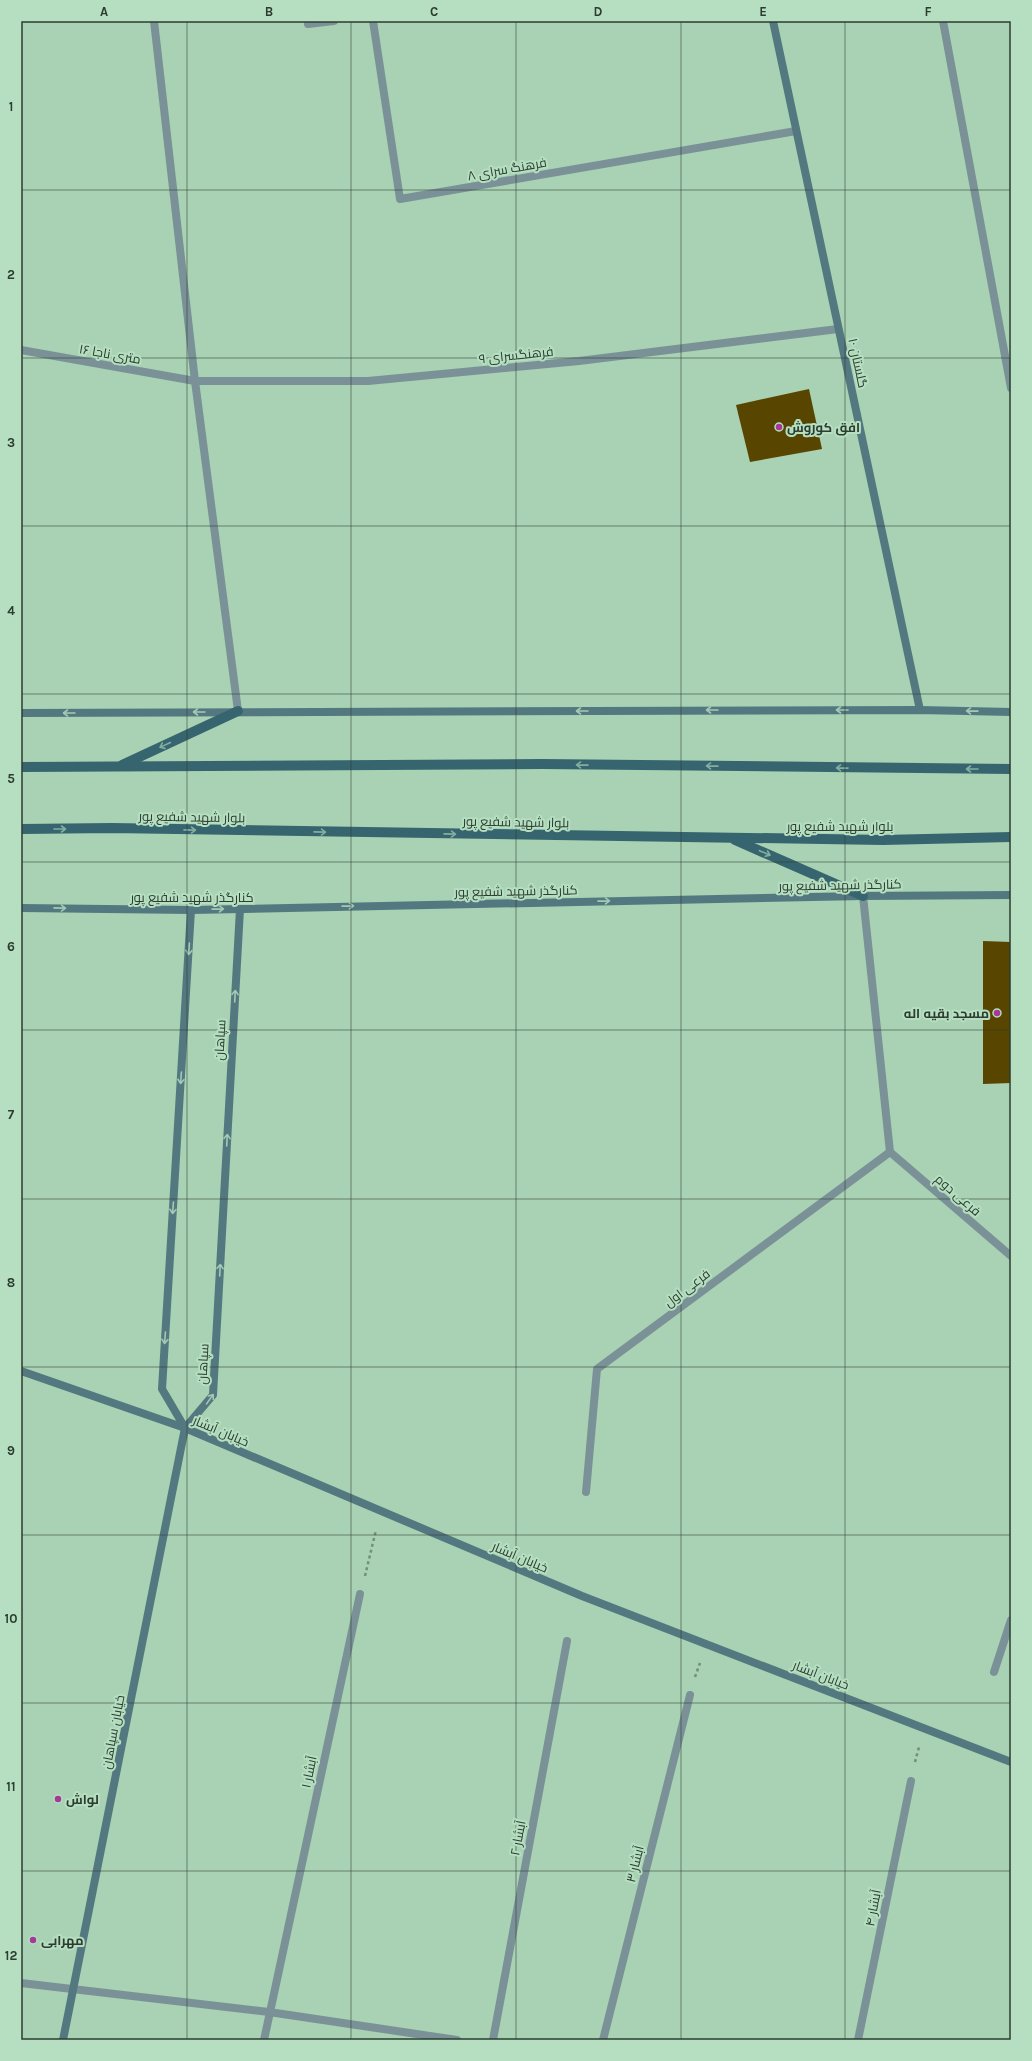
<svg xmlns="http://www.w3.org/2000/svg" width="1032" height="2061" font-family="Karla,Cairo,sans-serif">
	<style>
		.building { fill: #584600 }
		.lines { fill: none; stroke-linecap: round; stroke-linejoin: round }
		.path { stroke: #719079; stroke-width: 2.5; stroke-dasharray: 3 3; stroke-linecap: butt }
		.street { stroke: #7a9297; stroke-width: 8 }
		.secondary { stroke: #547880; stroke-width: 8 }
		.primary { stroke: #37656f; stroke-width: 10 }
		.oneway { stroke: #a2cab3 }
		.oneway2 { stroke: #83aea0 }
		.grid { fill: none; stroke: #2c3d30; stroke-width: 1; stroke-opacity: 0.55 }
		.poi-dot { fill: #a53898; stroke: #b5dfc0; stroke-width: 1.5 }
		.labels { text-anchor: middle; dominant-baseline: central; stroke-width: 4; stroke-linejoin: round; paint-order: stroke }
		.street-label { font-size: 13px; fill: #2c3d30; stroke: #b5dfc0 }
		.poi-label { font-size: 13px; font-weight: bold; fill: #2c3d30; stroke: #b5dfc0; text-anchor: start }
		.neatline { fill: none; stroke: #2c3d30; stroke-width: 1.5 }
		.grid-label { font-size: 13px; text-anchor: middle; font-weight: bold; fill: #2c3d30 }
	</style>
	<rect width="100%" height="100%" fill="#a8d2b3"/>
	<!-- building -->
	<g class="building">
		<path d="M809 389 822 449 750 462 736 405Z"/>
		<path d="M983 941 1011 942V1083L983 1084Z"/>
	</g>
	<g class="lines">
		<!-- path -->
		<g class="path">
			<path d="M365 1576 376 1530"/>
			<path d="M695 1677 700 1663"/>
			<path d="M915 1762 919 1747"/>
		</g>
		<!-- street -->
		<g class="street">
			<path d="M154 21 195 381 238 711"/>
			<path d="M373 21 400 199 796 131"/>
			<path d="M943 21 1011 388"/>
			<path d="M308 24 334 21"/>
			<path d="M21 350 195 381H368L579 361 838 329"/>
			<path d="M863 896 890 1152"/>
			<path d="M890 1152 1011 1256"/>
			<path d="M586 1492 597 1369 890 1152"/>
			<path d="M994 1672 1011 1620"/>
			<path d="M21 1983 269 2012 457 2040"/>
			<path d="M264 2040 360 1594"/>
			<path d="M493 2040 567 1641"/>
			<path d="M603 2040 690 1695"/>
			<path d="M858 2040 911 1781"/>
		</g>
		<!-- secondary -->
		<g class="secondary">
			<path d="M773 21 920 710"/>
			<path d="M21 713 920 710 1011 712"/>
			<path d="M21 908 191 910 863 896 1011 895"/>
			<path d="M21 1371 185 1428 582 1596 1011 1762"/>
			<path d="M185 1428 162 1389 191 910"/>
			<path d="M63 2040 185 1428 213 1395 240 909"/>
		</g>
		<!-- primary -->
		<g class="primary">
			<path d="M122 765 238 711"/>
			<path d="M21 767 542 764 1011 769"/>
			<path d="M21 829 112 828 883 840 1011 837"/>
			<path d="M735 840 863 896"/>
		</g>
	</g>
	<!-- one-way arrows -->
	<defs><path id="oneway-shaft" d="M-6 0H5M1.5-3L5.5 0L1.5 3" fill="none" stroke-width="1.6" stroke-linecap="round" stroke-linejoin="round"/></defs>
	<g class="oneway">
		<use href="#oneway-shaft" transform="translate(712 710) rotate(180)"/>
		<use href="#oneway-shaft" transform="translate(842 710) rotate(180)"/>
		<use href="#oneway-shaft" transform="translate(582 711) rotate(180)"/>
		<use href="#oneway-shaft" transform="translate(972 711) rotate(-179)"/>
		<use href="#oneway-shaft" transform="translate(199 712) rotate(180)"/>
		<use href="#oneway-shaft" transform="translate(69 713) rotate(180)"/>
		<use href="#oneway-shaft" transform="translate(604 901) rotate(-1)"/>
		<use href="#oneway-shaft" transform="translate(348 906) rotate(-1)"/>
		<use href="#oneway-shaft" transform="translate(60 908) rotate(1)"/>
		<use href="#oneway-shaft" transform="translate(218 909) rotate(-1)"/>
		<use href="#oneway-shaft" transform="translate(189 949) rotate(94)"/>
		<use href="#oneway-shaft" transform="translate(235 996) rotate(-87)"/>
		<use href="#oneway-shaft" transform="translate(181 1078) rotate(94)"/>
		<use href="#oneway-shaft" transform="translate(227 1140) rotate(-87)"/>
		<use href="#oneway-shaft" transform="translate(173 1208) rotate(94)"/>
		<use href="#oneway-shaft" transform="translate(220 1270) rotate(-87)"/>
		<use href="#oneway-shaft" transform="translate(165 1338) rotate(94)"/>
		<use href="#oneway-shaft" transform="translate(210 1399) rotate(-55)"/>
	</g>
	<g class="oneway2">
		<use href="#oneway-shaft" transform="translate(165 745) rotate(155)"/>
		<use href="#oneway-shaft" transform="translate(582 765) rotate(-179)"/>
		<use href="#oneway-shaft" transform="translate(712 766) rotate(-179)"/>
		<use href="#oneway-shaft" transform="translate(842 768) rotate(-179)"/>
		<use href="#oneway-shaft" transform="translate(972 769) rotate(-180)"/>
		<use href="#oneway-shaft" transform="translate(60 829)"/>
		<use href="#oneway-shaft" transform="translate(190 830) rotate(1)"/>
		<use href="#oneway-shaft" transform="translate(320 832) rotate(1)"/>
		<use href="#oneway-shaft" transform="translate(450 834) rotate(1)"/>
		<use href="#oneway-shaft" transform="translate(765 853) rotate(23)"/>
	</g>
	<!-- grid -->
	<path class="grid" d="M187 21V2040M351 21V2040M516 21V2040M681 21V2040M845 21V2040M21 190H1011M21 358H1011M21 526H1011M21 694H1011M21 862H1011M21 1030H1011M21 1199H1011M21 1367H1011M21 1535H1011M21 1703H1011M21 1871H1011"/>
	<!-- markers -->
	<g class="poi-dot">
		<circle cx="779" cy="427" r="4"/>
		<circle cx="997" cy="1013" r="4"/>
		<circle cx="58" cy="1799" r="4"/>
		<circle cx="33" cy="1940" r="4"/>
	</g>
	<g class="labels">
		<!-- street labels -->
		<g class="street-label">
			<text transform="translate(507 169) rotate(-10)">فرهنگ سرای ۸</text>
			<text transform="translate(110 354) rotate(10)">۱۶ متری ناجا</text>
			<text transform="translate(516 355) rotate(-6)">فرهنگسرای ۹</text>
			<text transform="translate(858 363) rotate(78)">گلستان ۱۰</text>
			<text transform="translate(192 817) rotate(1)">بلوار شهید شفیع پور</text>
			<text transform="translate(516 822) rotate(1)">بلوار شهید شفیع پور</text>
			<text x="840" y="826">بلوار شهید شفیع پور</text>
			<text transform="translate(840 885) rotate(-1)">کنارگذر شهید شفیع پور</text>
			<text transform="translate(516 891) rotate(-1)">کنارگذر شهید شفیع پور</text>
			<text x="192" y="897">کنارگذر شهید شفیع پور</text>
			<text transform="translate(220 1040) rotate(-87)">سپاهان</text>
			<text transform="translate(958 1195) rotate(41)">فرعی دوم</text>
			<text transform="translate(687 1288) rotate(-37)">فرعی اول</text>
			<text transform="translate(203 1364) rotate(-87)">سپاهان</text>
			<text transform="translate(221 1431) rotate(23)">خیابان آبشار</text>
			<text transform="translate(520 1557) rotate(23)">خیابان آبشار</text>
			<text transform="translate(821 1675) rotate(21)">خیابان آبشار</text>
			<text transform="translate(113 1732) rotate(-79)">خیابان سپاهان</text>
			<text transform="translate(309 1772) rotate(-78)">آبشار ۱</text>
			<text transform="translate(518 1838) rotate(-79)">آبشار ۲</text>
			<text transform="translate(635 1864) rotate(-76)">آبشار ۳</text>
			<text transform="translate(873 1908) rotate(-79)">آبشار ۴</text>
		</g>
		<!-- poi labels -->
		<g class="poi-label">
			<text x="787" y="427">افق کوروش</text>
			<text x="989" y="1013" text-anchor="end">مسجد بقیه اله</text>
			<text x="66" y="1799">لواش</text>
			<text x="41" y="1940">مهرابی</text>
		</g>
	</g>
	<!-- border -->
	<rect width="1032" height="2061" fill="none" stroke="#b5dfc0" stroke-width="44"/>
	<rect x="22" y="22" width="988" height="2017" class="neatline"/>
	<g class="grid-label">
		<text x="104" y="16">A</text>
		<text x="269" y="16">B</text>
		<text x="434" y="16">C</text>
		<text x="598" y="16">D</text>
		<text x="763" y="16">E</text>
		<text x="928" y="16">F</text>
		<text x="11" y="111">1</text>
		<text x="11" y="279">2</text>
		<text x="11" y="447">3</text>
		<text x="11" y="615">4</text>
		<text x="11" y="783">5</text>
		<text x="11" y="951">6</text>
		<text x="11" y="1119">7</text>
		<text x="11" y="1287">8</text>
		<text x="11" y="1455">9</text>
		<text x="11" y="1623">10</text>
		<text x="11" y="1791">11</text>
		<text x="11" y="1960">12</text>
	</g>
</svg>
